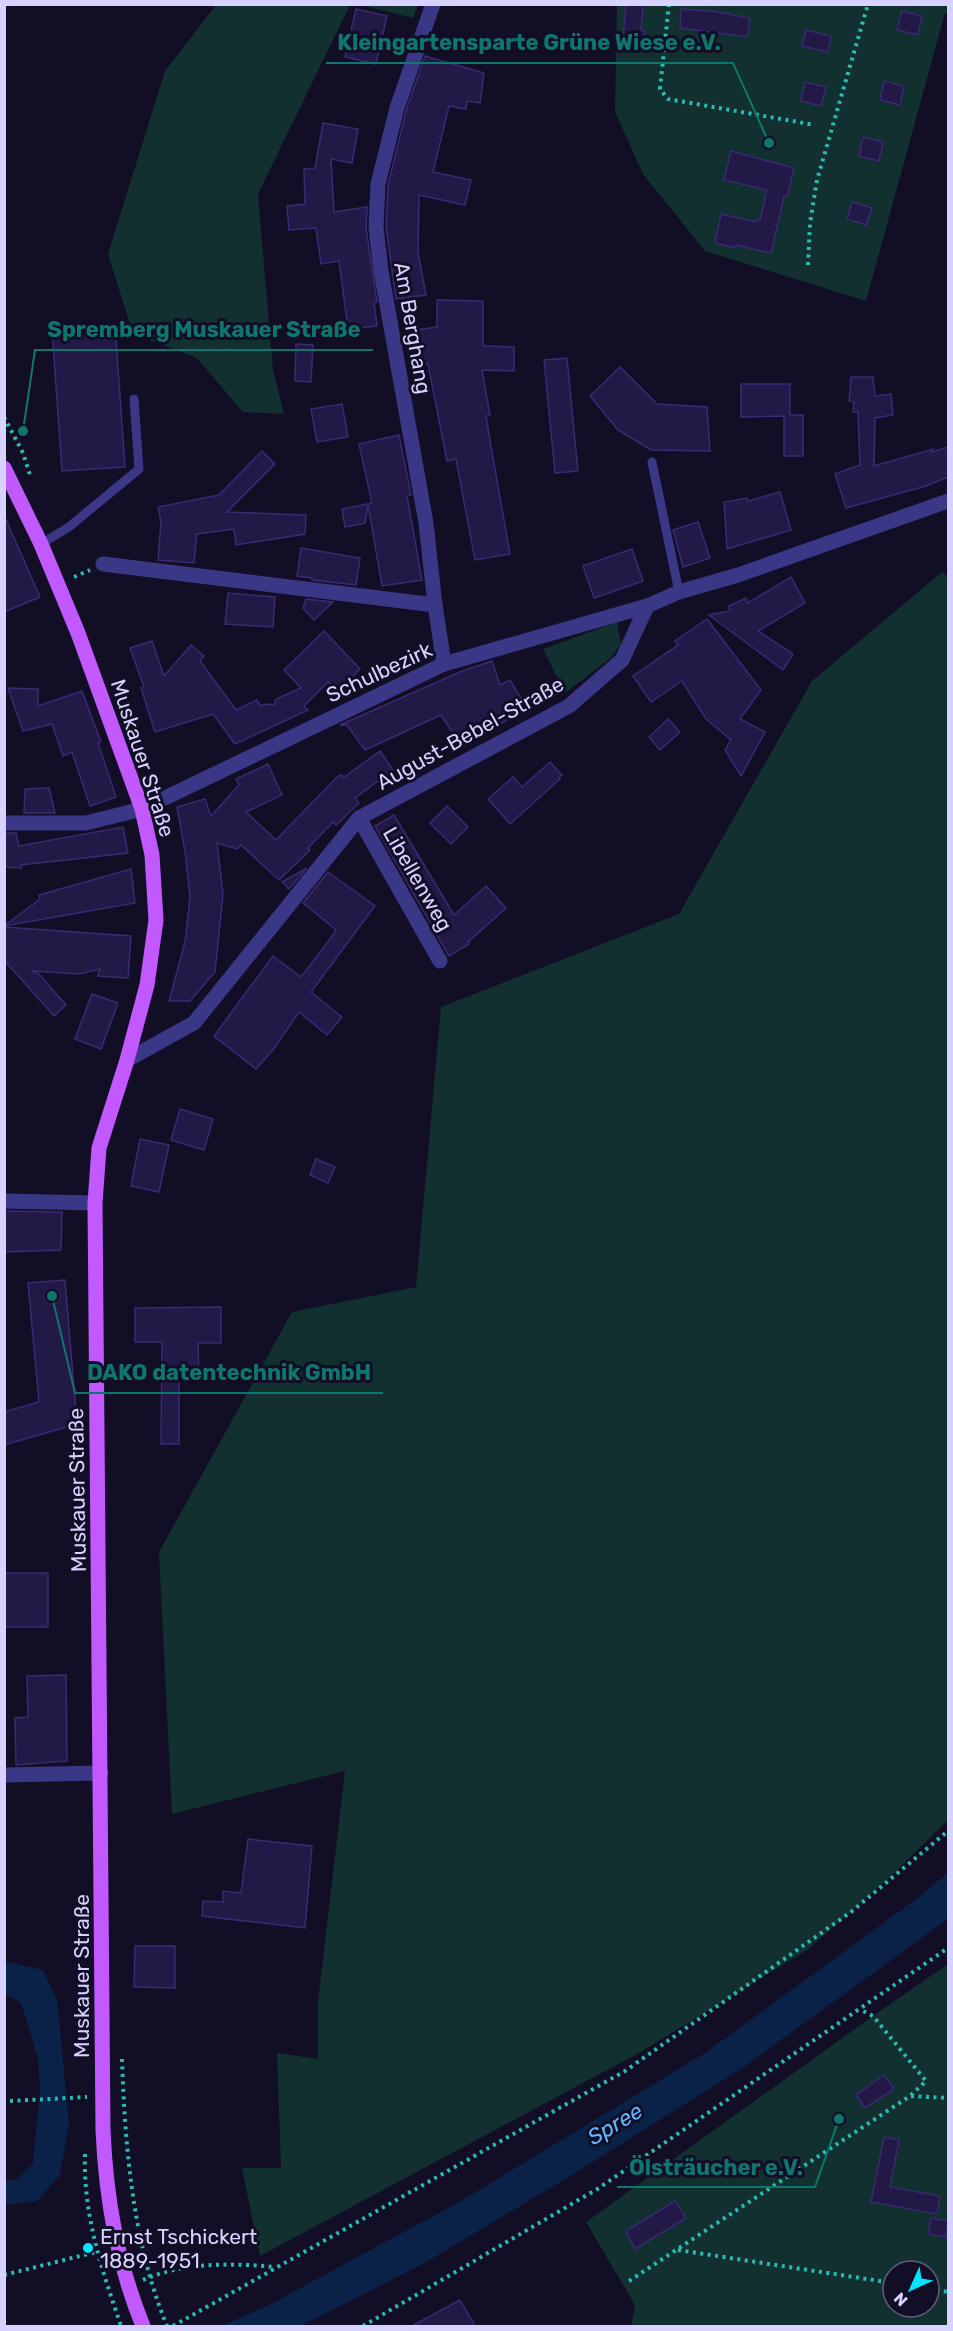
<svg xmlns="http://www.w3.org/2000/svg" width="953" height="2331" font-family="Rubik,sans-serif">
	<style>
		.green { fill: #11302f; fill-rule: evenodd }
		.water { fill: #0a2148 }
		.building { fill: #221947; stroke: #392a74; stroke-width: 1.5 }
		.lines { fill: none; stroke-linecap: round; stroke-linejoin: round }
		.path { stroke: #2abbb2; stroke-width: 4; stroke-dasharray: 3 4.5; stroke-linecap: butt }
		.service { stroke: #3a3786; stroke-width: 9 }
		.minor { stroke: #3a3786; stroke-width: 15 }
		.primary { stroke: #c159ff; stroke-width: 15 }
		.poi-dot { fill: #00e4fd; stroke: #120e26; stroke-width: 2 }
		.labels { text-anchor: middle; dominant-baseline: central; stroke-width: 6; stroke-linejoin: round; paint-order: stroke }
		.street-label { font-size: 21px; fill: #d7d2ff; stroke: #120e26 }
		.poi-label { font-size: 21px; fill: #d7d2ff; stroke: #120e26; text-anchor: start }
		.water-label { font-size: 22px; font-style: italic; fill: #60b6ff; stroke: #120e26 }
		.leader { fill: none; stroke: #0f766e; stroke-width: 2 }
		.callout-dot { fill: #0f766e; stroke: #120e26; stroke-width: 2 }
		.callout-label { font-size: 22px; text-anchor: middle; font-weight: bold; fill: #0f766e; stroke: #120e26; stroke-width: 6; stroke-linejoin: round; paint-order: stroke }
	</style>
	<rect width="100%" height="100%" fill="#120e26"/>
	<!-- green -->
	<g class="green">
		<path d="M216 5H350L258 194 273 370 284 414 243 412 197 358 133 334 108 254 165 71Z"/>
		<path d="M361 5H418L413 18Z"/>
		<path d="M617 5H948V15L945 13 866 301 705 251 643 174 615 112Z"/>
		<path d="M942 572 948 577V1820L889 1878 807 1950 639 2053 260 2256 242 2168H281L277 2053 318 2059V2002L345 1771 172 1814 159 1552 292 1312 416 1287 441 1007 679 914 812 681Z"/>
		<path d="M617 622 621 644 611 658 565 693 543 649Z"/>
		<path d="M948 1964V2326H631L635 2305 586 2222 873 2016ZM893 2271H929V2307H893Z"/>
	</g>
	<!-- water -->
	<g class="water">
		<path d="M948 1872V1919L741 2069 572 2175 425 2263 301 2326H221L267 2306 461 2201 705 2053 923 1894Z"/>
		<path d="M9 1962 43 1970 57 2000 69 2122 60 2175 37 2201 5 2205V2181L17 2179 33 2163 40 2090 38 2059 21 2003 5 1994V1963Z"/>
	</g>
	<!-- building -->
	<g class="building">
		<path d="M626 4H643L641 30 645 31 643 50 622 48Z"/>
		<path d="M356 9 387 16 376 64 345 57Z"/>
		<path d="M681 9 712 11 750 18 747 37 680 28Z"/>
		<path d="M902 11 922 16 918 35 897 30Z"/>
		<path d="M806 30 831 36 828 52 802 46Z"/>
		<path d="M425 56 484 73 480 103 467 101 466 109 449 106 433 172 471 180 465 205 419 195 418 252 426 295 396 299 386 227 388 185 406 111Z"/>
		<path d="M884 81 904 86 900 105 880 100Z"/>
		<path d="M805 82 826 87 821 106 801 101Z"/>
		<path d="M323 123 358 129 352 163 331 159 334 212 367 207 366 228 377 302H374L377 326 348 329 339 261 321 264 316 228 289 230 287 206 305 204 304 169 315 168Z"/>
		<path d="M863 137 883 142 879 161 859 156Z"/>
		<path d="M731 151 794 168 787 197 784 196 771 253 736 245V248L715 243 721 214 756 222 757 220H760L767 190 724 180Z"/>
		<path d="M852 202 872 208 866 225 847 219Z"/>
		<path d="M437 300 483 301V346L514 347V371L482 370 490 415 486 416 492 452 510 554 475 560 456 459 447 461 428 364 420 365 416 330 437 327Z"/>
		<path d="M115 325 125 467 62 471 52 329Z"/>
		<path d="M296 344 313 345 311 382 295 381Z"/>
		<path d="M567 358 578 471 555 473 544 360Z"/>
		<path d="M620 367 657 404 707 407 710 451 651 450 618 430 590 396Z"/>
		<path d="M851 377H873L875 396 891 394 893 415 875 418 874 466 933 449 932 452 948 447V477L926 486 846 508 835 474 860 465 858 412H853L854 402 849 401Z"/>
		<path d="M741 384H790V415H803V456H784V416L741 417Z"/>
		<path d="M342 404 348 437 317 442 311 409Z"/>
		<path d="M399 435 411 495 407 496 422 580 382 586 368 505 365 523 345 527 342 509 372 503 359 444Z"/>
		<path d="M262 451 275 464 227 512 306 515 305 534 236 545 234 529 197 534 194 563 158 560 161 522 158 507 219 495Z"/>
		<path d="M780 492 791 530 727 549 724 502 747 498 748 501Z"/>
		<path d="M4 515 40 597 4 612Z"/>
		<path d="M698 522 710 558 683 567 673 530Z"/>
		<path d="M301 548 360 558 356 585 312 580V578L297 576Z"/>
		<path d="M632 549 643 581 594 598 583 566Z"/>
		<path d="M791 577 805 603 758 631 793 654 783 670 709 615 730 611 729 606 746 598 748 603Z"/>
		<path d="M228 593 275 597 273 627 225 624Z"/>
		<path d="M306 599 333 602 314 620 303 608Z"/>
		<path d="M707 619 761 690 740 719 765 732 741 776 725 750 731 740 706 719 682 681 651 702 633 676 678 645 675 641Z"/>
		<path d="M324 631 360 669 338 691 328 682 304 706 308 710 235 744 213 714 155 732 141 688 144 687 130 648 152 641 164 676 191 645 204 656 200 661 236 710 257 700 260 706 266 704 274 705 276 699 301 688 284 670Z"/>
		<path d="M492 661 500 685 510 680 527 709 498 725 497 723 462 747 441 715 365 750 347 725H340L462 671Z"/>
		<path d="M8 688 38 689V706L82 691 101 742 98 743 116 797 90 806 72 752 63 756 52 724 23 731Z"/>
		<path d="M668 719 680 732 660 750 649 737Z"/>
		<path d="M380 751 393 770 355 798 359 803 336 825 333 822 308 848 310 850 279 880 241 845 237 849 217 843 223 894 215 972 190 1001H169L185 942 190 897 185 851 177 807 205 799 211 816 239 785 236 779 268 764 282 795 246 812 276 840 336 778 341 775 344 777Z"/>
		<path d="M550 762 562 775 559 778 560 779 510 824 488 799 513 777 522 787Z"/>
		<path d="M49 788 55 813H24L25 789Z"/>
		<path d="M447 806 468 827 451 844 430 823Z"/>
		<path d="M394 815 454 915 486 886 506 908 468 942 469 944 449 956 375 826Z"/>
		<path d="M123 827 128 853 21 865V868L4 867V833H16L19 846Z"/>
		<path d="M307 868 289 889 282 882Z"/>
		<path d="M131 869 135 903 4 926 40 899 39 895Z"/>
		<path d="M328 872 375 906 311 992 342 1017 327 1035 299 1012 273 1050 256 1069 214 1036 273 956 301 977 331 938 336 930 303 903Z"/>
		<path d="M4 927 131 936 128 978 98 976 100 969 79 974 32 971 39 974 66 1005 54 1016 4 960Z"/>
		<path d="M92 994 118 1003 101 1049 75 1039Z"/>
		<path d="M180 1109 213 1119 204 1150 171 1140Z"/>
		<path d="M140 1139 169 1145 159 1192 131 1186Z"/>
		<path d="M316 1159 335 1167 328 1183 310 1175Z"/>
		<path d="M4 1211 62 1212 61 1250 4 1252Z"/>
		<path d="M65 1280 77 1424 4 1445V1412L39 1402 28 1283Z"/>
		<path d="M221 1307V1343H198L199 1377 179 1378V1444H161L162 1342H135V1308Z"/>
		<rect x="4" y="1573" width="44" height="54"/>
		<path d="M66 1675 67 1761 16 1765 15 1718 28 1717 27 1676Z"/>
		<path d="M248 1839 312 1846 305 1928 202 1916 203 1901 223 1902V1891L241 1893Z"/>
		<path d="M135 1946H175V1988L134 1987Z"/>
		<path d="M884 2075 894 2089 865 2108 856 2095Z"/>
		<path d="M884 2137 899 2140 890 2187 940 2196 937 2214 871 2202Z"/>
		<path d="M675 2201 686 2218 635 2249 626 2231Z"/>
		<path d="M931 2218 948 2221 946 2237 928 2234Z"/>
		<path d="M460 2300 475 2326H412Z"/>
	</g>
	<g class="lines">
		<!-- path -->
		<g class="path">
			<path d="M669 4 660 89 668 99 815 125"/>
			<path d="M808 265 810 223 817 180 868 4"/>
			<path d="M4 417 23 453 31 478"/>
			<path d="M74 577 90 570"/>
			<path d="M122 2059C125 2148 133 2244 167 2326"/>
			<path d="M911 2096 948 2098"/>
			<path d="M10 2101 87 2097"/>
			<path d="M85 2154C83 2215 102 2270 121 2326"/>
			<path d="M678 2250 893 2283"/>
			<path d="M4 2275 96 2252"/>
			<path d="M143 2280C183 2262 232 2263 275 2267"/>
			<path d="M629 2281 910 2096 926 2081 873 2016 861 2010"/>
			<path d="M929 2289 948 2292"/>
			<path d="M173 2326 625 2071 851 1912 948 1831"/>
			<path d="M363 2326 599 2188 948 1948"/>
		</g>
		<!-- service -->
		<g class="service">
			<path d="M652 462 679 592"/>
			<path d="M41 544 69 527 139 469 134 399"/>
		</g>
		<!-- minor -->
		<g class="minor">
			<path d="M433 4 397 108 378 184 376 227 381 271 426 523 435 605 444 664"/>
			<path d="M103 564 435 605"/>
			<path d="M359 818 440 961"/>
			<path d="M4 823H86L142 809 444 664 647 606 679 592 738 575 948 501"/>
			<path d="M127 1060 194 1023 359 818 569 706 622 660 647 606"/>
			<path d="M4 1201 95 1203"/>
			<path d="M4 1775 101 1773"/>
		</g>
		<!-- primary -->
		<path class="primary" d="M4 468 41 544 78 633 142 809 152 855 156 920 147 985 127 1060 99 1148 95 1203 103 2130C106 2199 117 2262 143 2326"/>
	</g>
	<!-- markers -->
	<circle class="poi-dot" cx="88" cy="2248" r="6"/>
	<g class="labels">
		<!-- street labels -->
		<g class="street-label">
			<text transform="translate(413 328) rotate(80)">Am Berghang</text>
			<text transform="translate(379 672) rotate(-25)">Schulbezirk</text>
			<text transform="translate(470 733) rotate(-29)">August-Bebel-Straße</text>
			<text transform="translate(143 758) rotate(72)">Muskauer Straße</text>
			<text transform="translate(418 879) rotate(60)">Libellenweg</text>
			<text transform="translate(77 1490) rotate(-91)">Muskauer Straße</text>
			<text transform="translate(81 1976) rotate(-90)">Muskauer Straße</text>
		</g>
		<!-- poi labels -->
		<g class="poi-label">
			<text x="100" y="2236">Ernst Tschickert<tspan x="100" dy="24">1889-1951</tspan></text>
		</g>
		<!-- water labels -->
		<g class="water-label">
			<text transform="translate(615 2124) rotate(-31)">Spree</text>
		</g>
	</g>
	<!-- callouts -->
	<path class="leader" d="M769 143L733 63H326M23 431L35 350H373M52 1296L75 1393H383M839 2119L815 2187H617"/>
	<g class="callout-dot">
		<circle cx="769" cy="143" r="6"/>
		<circle cx="23" cy="431" r="6"/>
		<circle cx="52" cy="1296" r="6"/>
		<circle cx="839" cy="2119" r="6"/>
	</g>
	<g class="callout-label">
		<text x="529" y="50">Kleingartensparte Grüne Wiese e.V.</text>
		<text x="204" y="337">Spremberg Muskauer Straße</text>
		<text x="229" y="1380">DAKO datentechnik GmbH</text>
		<text x="716" y="2175">Ölsträucher e.V.</text>
	</g>
	<!-- border -->
	<rect width="953" height="2331" fill="none" stroke="#d7d2ff" stroke-width="12"/>
	<!-- north arrow -->
	<g transform="translate(911 2289) rotate(225)"><circle r="28" fill="#120e26" stroke="#615c7d" stroke-width="1.5"/>
	<path d="M0-4.5L10 22L0 15L-10 22Z" fill="#00e4fd"/>
	<text y="-9" font-size="16" font-weight="bold" text-anchor="middle" fill="#d7d2ff">N</text>
	</g>
</svg>
